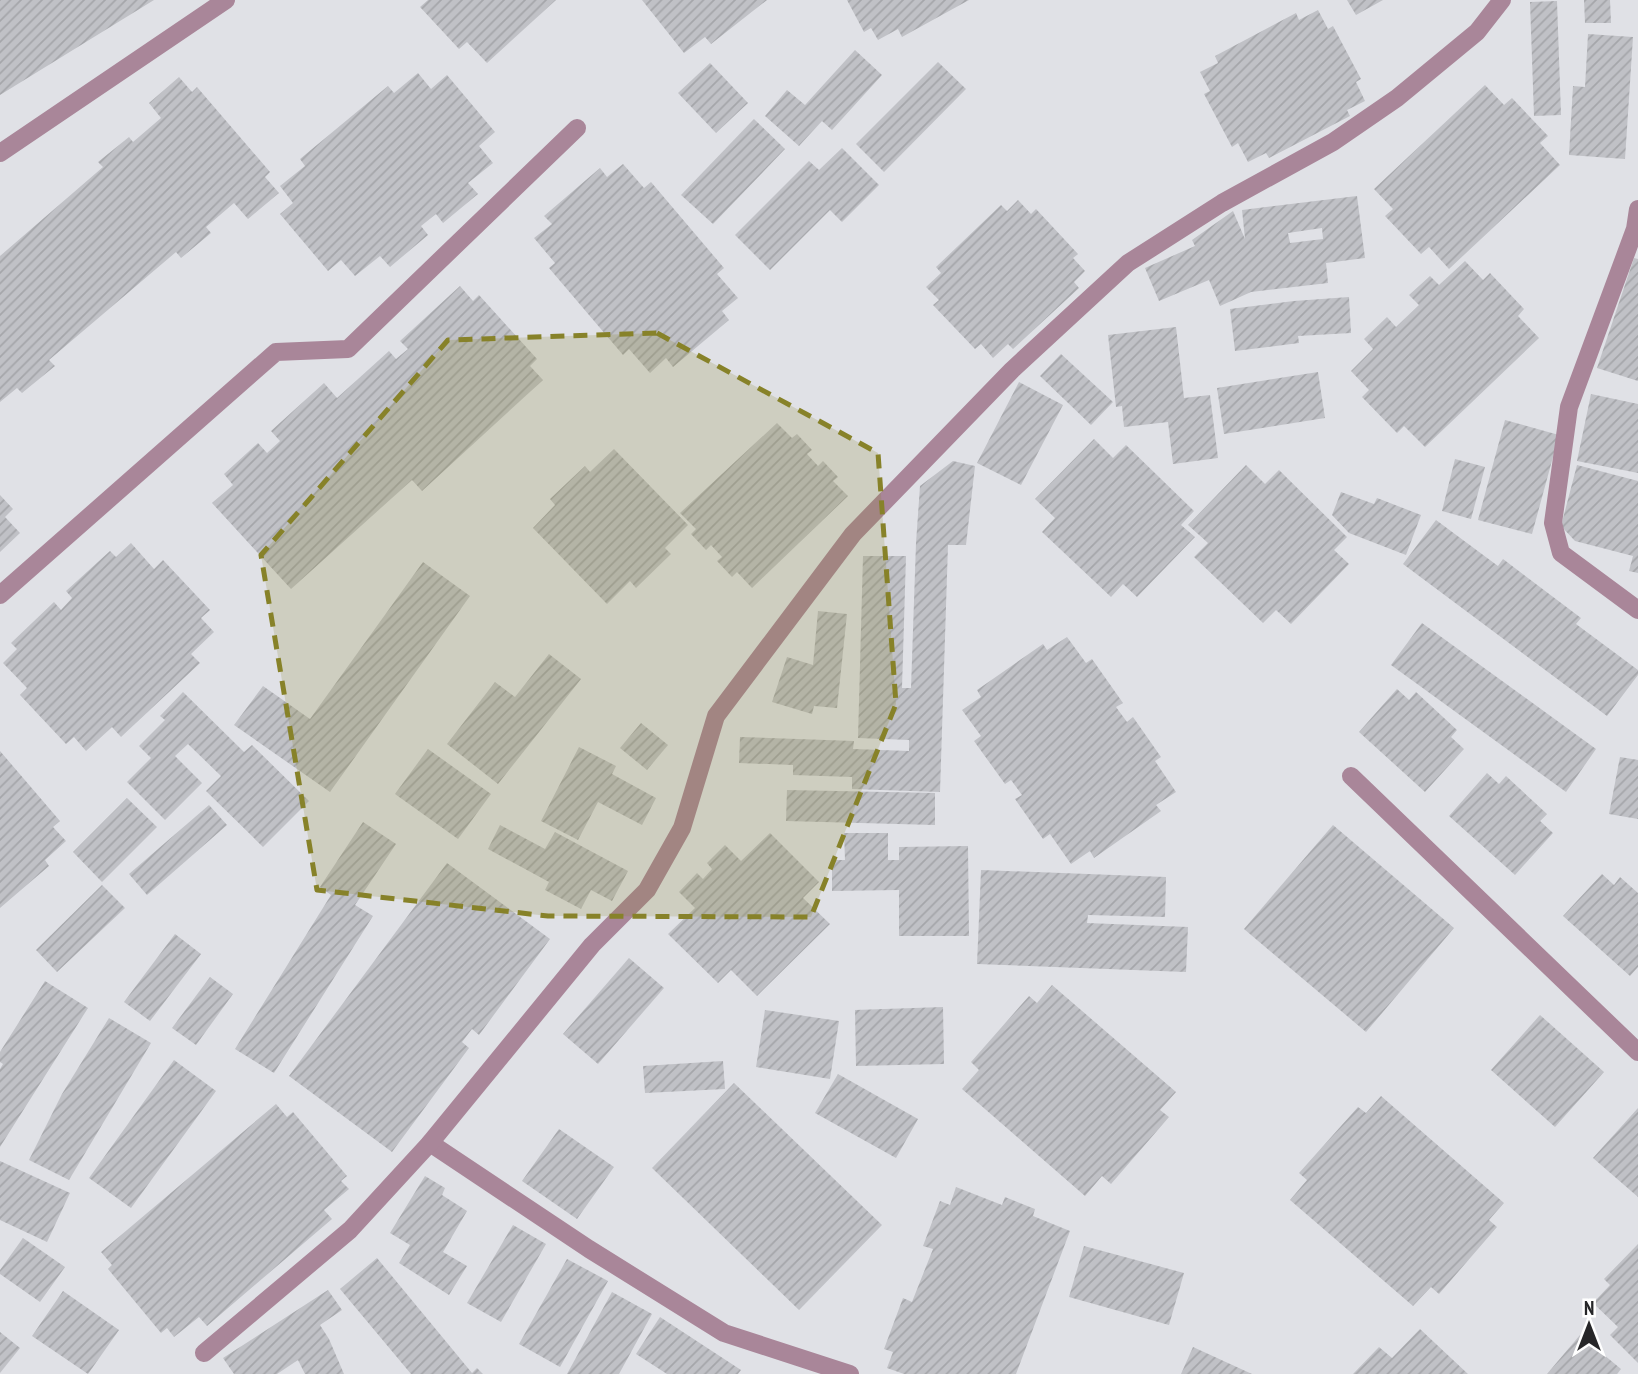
<svg xmlns="http://www.w3.org/2000/svg" width="1638" height="1374" font-family="'PT Sans Narrow',sans-serif">
	<style>
		.building { fill: url(#building-hatch); fill-rule: evenodd }
		.lines { fill: none; stroke-linecap: round; stroke-linejoin: round }
		.minor { stroke: #a98699; stroke-width: 18 }
		.marked { fill: #878229; fill-opacity: 0.2; stroke: #878229; stroke-width: 5; stroke-dasharray: 14 9; stroke-linejoin: round }
	</style>
	<defs>
		<pattern id="building-hatch" width="6" height="6" patternUnits="userSpaceOnUse" patternTransform="scale(1.75)"><rect width="6" height="6" fill="#c0c1c6"/><path d="M-1 1l2-2M0 6l6-6M5 7l2-2" fill="none" stroke="#a5a6aa"/></pattern>
	</defs>
	<rect width="100%" height="100%" fill="#e0e1e6"/>
	<!-- building -->
	<g class="building">
		<path d="M0 0H154L0 95Z"/>
		<path d="M428 0H556L487 63 467 42 459 49 420 7Z"/>
		<path d="M642 0H767L711 44 705 37 684 53Z"/>
		<path d="M847 0H969L902 37 898 29 878 40 871 28 864 32Z"/>
		<path d="M1347 0H1383L1356 15Z"/>
		<path d="M1584 0H1610L1611 23H1585Z"/>
		<path d="M1557 1 1561 115 1534 116 1530 2Z"/>
		<path d="M1318 10 1328 29 1333 26 1361 79 1356 82 1365 101 1347 110 1350 116 1269 158 1266 153 1248 162 1238 143 1232 147 1204 94 1210 91 1200 72 1218 63 1215 56 1296 13 1299 20Z"/>
		<path d="M1588 34 1633 37 1625 159 1569 155 1573 86 1585 87Z"/>
		<path d="M855 50 882 75 832 130 822 121 799 146 765 116 787 90 805 105Z"/>
		<path d="M938 62 966 89 884 172 856 144Z"/>
		<path d="M710 63 748 103 716 133 678 93Z"/>
		<path d="M418 73 431 89 447 75 495 132 479 146 493 163 468 183 478 194 443 223 436 214 421 226 428 235 390 267 380 256 355 276 341 260 328 271 280 214 293 203 280 186 305 166 300 159 388 86 394 93Z"/>
		<path d="M179 77 192 92 197 87 270 172 265 177 279 193 248 219 234 203 206 227 211 233 181 258 176 252 49 360 55 366 22 393 17 388 0 402V256L103 167 98 162 129 137 133 142 161 118 149 103Z"/>
		<path d="M1485 85 1504 105 1512 98 1548 136 1540 143 1560 165 1449 269 1429 247 1421 254 1385 216 1393 209 1374 189Z"/>
		<path d="M754 119 785 149 713 224 681 195Z"/>
		<path d="M842 148 879 185 842 222 830 210 770 270 735 235 809 161 819 170Z"/>
		<path d="M623 164 644 188 651 182 724 268 717 274 738 298 722 311 729 320 673 367 666 358 650 373 629 349 623 355 549 268 555 263 534 238 552 224 544 216 600 168 607 177Z"/>
		<path d="M1357 196 1365 258 1326 263 1328 283 1251 292 1220 306 1209 280 1159 301 1145 268 1195 246 1192 240 1233 211 1245 239 1242 210ZM1322 228 1323 239 1290 243 1288 233Z"/>
		<path d="M1018 200 1031 214 1036 209 1078 254 1073 258 1085 271 1074 282 1079 288 1013 349 1008 344 993 358 981 344 975 349 933 305 939 300 926 287 941 273 936 267 1001 205 1007 211Z"/>
		<path d="M1634 258 1638 259V381L1597 368Z"/>
		<path d="M1465 261 1483 280 1490 273 1524 309 1518 316 1539 338 1425 447 1404 426 1397 433 1362 397 1369 390 1351 371 1373 349 1364 339 1387 317 1396 327 1419 305 1409 295 1430 276 1439 285Z"/>
		<path d="M460 286 473 301 479 295 537 359 530 366 543 380 422 491 412 480 291 589 212 503 233 485 224 474 258 443 267 453 280 441 271 431 324 383 337 398 389 351 396 359 408 349 400 341Z"/>
		<path d="M1349 297 1351 333 1298 336 1299 343 1235 351 1230 309 1294 301Z"/>
		<path d="M1176 327 1184 398 1210 395 1218 458 1173 464 1168 422 1124 427 1122 406 1116 407 1108 335Z"/>
		<path d="M1061 354 1113 402 1091 425 1040 376Z"/>
		<path d="M1318 372 1325 418 1224 434 1217 388Z"/>
		<path d="M1019 382 1063 405 1021 485 977 463Z"/>
		<path d="M1591 394 1638 404V473L1577 461Z"/>
		<path d="M1505 420 1559 435 1532 534 1478 520Z"/>
		<path d="M777 423 792 438 797 434 812 450 807 454 818 466 823 461 838 477 833 481 848 496 752 588 737 572 732 577 717 561 722 557 711 545 706 550 691 534 696 529 680 513Z"/>
		<path d="M1094 439 1113 458 1126 445 1194 511 1181 525 1195 537 1137 597 1123 584 1111 597 1042 532 1055 518 1035 499Z"/>
		<path d="M614 449 688 525 665 548 671 554 636 588 630 581 607 604 533 528 555 505 550 499 585 466 590 472Z"/>
		<path d="M1455 459 1485 467 1471 519 1442 511Z"/>
		<path d="M953 461 975 466 966 545H948L940 792 852 789V777L793 775V765L739 763 740 737 854 741 853 749 909 751V740L858 738 863 556H906L902 688H911L916 543 920 486Z"/>
		<path d="M1246 465 1265 484 1279 470 1347 537 1334 550 1349 564 1291 624 1276 610 1263 623 1194 557 1208 543 1188 525Z"/>
		<path d="M1577 465 1638 481V573L1629 571 1633 556 1575 541 1561 526Z"/>
		<path d="M1341 492 1374 504 1377 498 1421 515 1406 555 1349 533 1332 515Z"/>
		<path d="M0 495 13 509 5 517 20 533 0 552Z"/>
		<path d="M1436 520 1498 566 1503 559 1581 618 1576 624 1638 670V675L1607 716 1403 564Z"/>
		<path d="M131 543 154 569 163 560 210 610 201 618 214 632 191 654 200 663 121 737 112 727 86 751 74 737 66 744 20 695 27 688 3 663 17 649 11 643 54 602 61 610 72 598 66 591 110 551 116 557Z"/>
		<path d="M423 562 470 596 330 792 234 725 263 686 310 719Z"/>
		<path d="M818 611 847 614 837 708 814 706 812 714 772 702 787 657 813 665Z"/>
		<path d="M1422 623 1596 749 1566 792 1391 665Z"/>
		<path d="M1067 637 1086 663 1092 659 1123 703 1116 707 1127 722 1133 717 1161 757 1155 761 1176 792 1156 805 1161 811 1094 858 1090 851 1071 864 1050 834 1043 839 1015 799 1022 795 1011 780 1005 784 974 741 981 736 962 710 981 697 977 690 1043 644 1047 650Z"/>
		<path d="M549 654 581 679 498 784 447 744 495 682 515 697Z"/>
		<path d="M1397 689 1409 700 1416 692 1457 730 1451 737 1464 749 1425 792 1359 732Z"/>
		<path d="M183 692 244 752 252 745 309 801 263 847 206 791 221 776 188 744 175 756 202 783 165 820 127 782 151 758 139 746 165 720 160 716Z"/>
		<path d="M641 723 668 745 647 770 620 748Z"/>
		<path d="M579 747 616 766 612 774 656 798 642 825 598 802 578 840 541 821Z"/>
		<path d="M428 749 491 794 458 839 395 794Z"/>
		<path d="M0 751 60 821 53 827 66 841 45 860 49 866 0 908Z"/>
		<path d="M1620 757 1638 760V819L1609 814Z"/>
		<path d="M1487 773 1499 784 1506 776 1547 814 1540 821 1553 833 1515 875 1449 816Z"/>
		<path d="M787 790 935 793V825L786 821Z"/>
		<path d="M127 798 157 827 102 882 73 852Z"/>
		<path d="M209 805 227 825 147 895 129 874Z"/>
		<path d="M363 822 396 844 355 905 373 916 274 1073 235 1049 331 895 320 887Z"/>
		<path d="M500 825 545 849 555 832 628 871 612 901 591 890 581 909 545 890 549 882 488 849Z"/>
		<path d="M1333 825 1454 928 1366 1032 1244 929Z"/>
		<path d="M770 833 819 882 803 898 830 924 757 996 731 970 718 983 668 934 695 908 679 892 697 873 703 879 712 869 707 863 725 845 741 861Z"/>
		<path d="M844 833H888V860H899V847L968 846 969 936H899V890L832 891V860H845Z"/>
		<path d="M447 863 550 939 479 1035 472 1029 462 1042 469 1048 392 1152 289 1076Z"/>
		<path d="M981 870 1166 877 1165 917 1088 915 1087 923 1188 927 1186 972 977 964Z"/>
		<path d="M1602 874 1614 885 1620 877 1638 893V967L1630 976 1563 916Z"/>
		<path d="M102 885 125 908 57 972 36 950Z"/>
		<path d="M175 934 201 954 150 1021 124 1002Z"/>
		<path d="M629 958 664 988 598 1064 563 1034Z"/>
		<path d="M210 977 233 994 196 1045 172 1028Z"/>
		<path d="M45 981 88 1008 0 1147V1069L3 1064 0 1062V1052Z"/>
		<path d="M1052 985 1176 1092 1160 1110 1169 1117 1111 1184 1102 1176 1085 1196 962 1089 979 1070 971 1062 1029 996 1037 1003Z"/>
		<path d="M943 1007 944 1064 856 1066 855 1010Z"/>
		<path d="M765 1010 839 1021 830 1079 756 1067Z"/>
		<path d="M1540 1015 1604 1072 1555 1127 1491 1070Z"/>
		<path d="M109 1018 151 1043 69 1180 29 1160 62 1094Z"/>
		<path d="M174 1060 216 1091 131 1208 89 1178Z"/>
		<path d="M723 1061 725 1089 645 1093 643 1066Z"/>
		<path d="M838 1074 918 1119 896 1158 815 1113Z"/>
		<path d="M734 1083 882 1225 799 1310 652 1168Z"/>
		<path d="M1381 1096 1504 1203 1489 1220 1497 1227 1439 1294 1431 1287 1413 1306 1290 1200 1307 1180 1299 1173 1358 1107 1366 1113Z"/>
		<path d="M276 1104 287 1117 293 1112 347 1176 341 1181 349 1189 324 1210 332 1219 207 1326 199 1317 174 1337 167 1328 161 1333 108 1269 112 1265 101 1252Z"/>
		<path d="M1638 1108V1197L1593 1158Z"/>
		<path d="M559 1129 614 1167 577 1219 522 1181Z"/>
		<path d="M0 1161 70 1193 47 1242 0 1220Z"/>
		<path d="M425 1176 445 1188 442 1195 467 1211 443 1252 467 1266 449 1295 399 1263 410 1245 390 1233Z"/>
		<path d="M956 1187 1002 1205 1005 1197 1035 1209 1033 1216 1070 1231 1016 1374H904L887 1368 893 1352 884 1349 903 1298 912 1302 933 1249 923 1246 940 1201 950 1205Z"/>
		<path d="M513 1225 546 1244 501 1322 467 1303Z"/>
		<path d="M23 1238 65 1267 40 1302 0 1274V1270Z"/>
		<path d="M1638 1244V1363L1610 1335 1618 1327 1593 1303 1610 1285 1604 1279Z"/>
		<path d="M1084 1246 1184 1273 1169 1325 1069 1297Z"/>
		<path d="M377 1258 472 1373 477 1368 483 1374H411L340 1289Z"/>
		<path d="M567 1259 608 1281 560 1367 519 1344Z"/>
		<path d="M328 1290 342 1310 320 1325 329 1339 344 1374H305L298 1360 277 1374H234L223 1358Z"/>
		<path d="M63 1291 119 1330 88 1374 32 1336Z"/>
		<path d="M612 1292 652 1314 619 1374H567Z"/>
		<path d="M660 1317 741 1370 738 1374H667L636 1354Z"/>
		<path d="M1420 1329 1468 1374H1353L1379 1347 1392 1358Z"/>
		<path d="M0 1332 20 1348 0 1373Z"/>
		<path d="M1580 1335 1621 1369 1617 1374H1547Z"/>
		<path d="M1193 1347 1252 1374H1181Z"/>
	</g>
	<g class="lines">
		<!-- minor -->
		<g class="minor">
			<path d="M0 153 226 0"/>
			<path d="M1638 209 1635 229 1569 407 1553 523 1561 553 1638 610"/>
			<path d="M0 595 276 352 348 349 577 128"/>
			<path d="M1351 776 1638 1052"/>
			<path d="M430 1143 589 1249 724 1333 850 1374"/>
			<path d="M204 1353 350 1230 430 1143 592 945 647 890 682 828 716 716 853 534 1012 370 1128 263 1222 203 1333 142 1397 98 1477 32 1502 0"/>
		</g>
	</g>
	<!-- marked area -->
	<path class="marked" d="M657 333 878 453 896 704 811 917 548 916 317 890 261 555 448 340Z"/>
	<!-- north arrow -->
	<g transform="translate(1589 1325)" stroke="#ffffff" stroke-width="5" paint-order="stroke">
	<path d="M0-5L12 26L0 18L-12 26Z" fill="#262628"/>
	<text y="-10" font-size="19" font-weight="bold" text-anchor="middle" fill="#262628">N</text>
	</g>
</svg>
